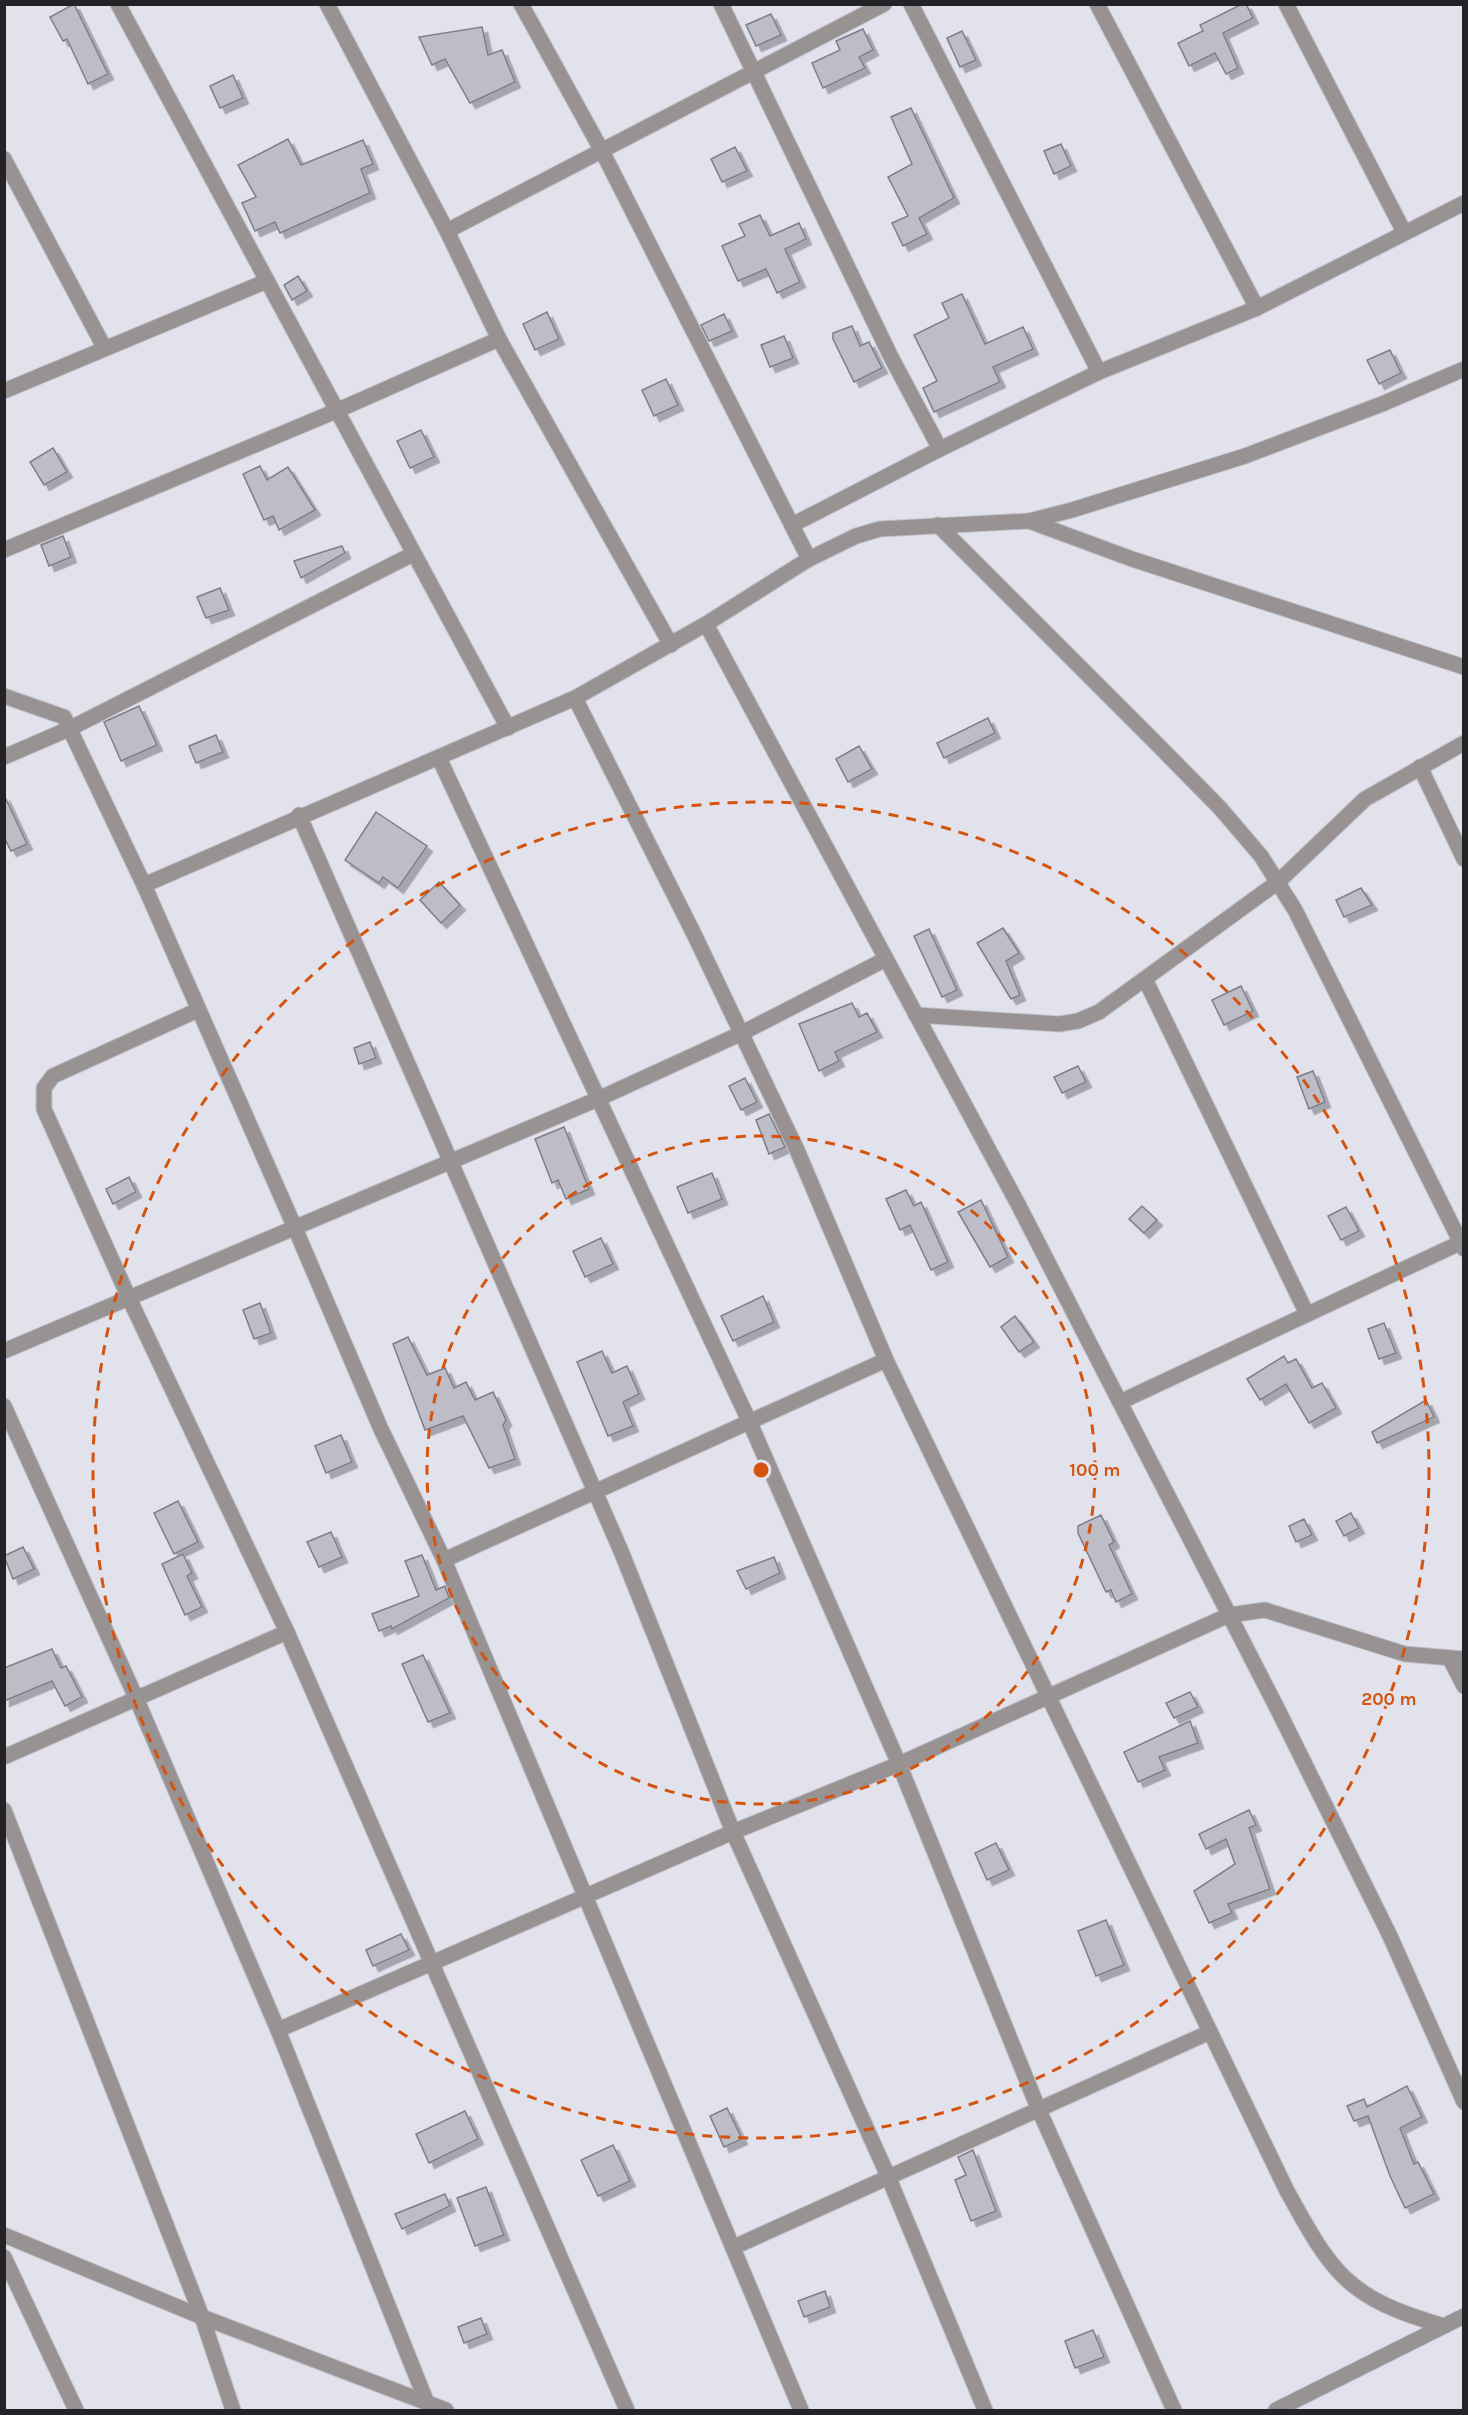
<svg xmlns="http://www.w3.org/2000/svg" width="1468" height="2415" font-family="Karla,sans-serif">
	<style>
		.building { fill: #bcbdc7; stroke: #7d7e88; stroke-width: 1.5; filter: url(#shadow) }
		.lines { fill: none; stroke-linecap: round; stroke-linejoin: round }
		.minor-casing { stroke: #bfc0c9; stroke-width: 17 }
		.minor { stroke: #989392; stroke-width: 15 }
		.ring { fill: none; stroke: #d4540f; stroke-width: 3; stroke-dasharray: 10 8 }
		.centre { fill: #d4540f; stroke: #e1e2ec; stroke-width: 3 }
		.ring-label { font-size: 18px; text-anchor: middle; font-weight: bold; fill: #d4540f; stroke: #e1e2ec; stroke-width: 4.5; stroke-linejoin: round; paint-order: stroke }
	</style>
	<defs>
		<filter id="shadow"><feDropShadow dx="5.5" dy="5.5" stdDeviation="0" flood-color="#0004"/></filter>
	</defs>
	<rect width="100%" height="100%" fill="#e1e2ec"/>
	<!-- building -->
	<g class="building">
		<path d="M74 4 108 74 88 84 67 39 63 41 50 17Z"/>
		<path d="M1242 4H1246L1253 18 1223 33 1238 68 1226 74 1215 53 1189 66 1178 43 1203 31 1200 25Z"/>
		<path d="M771 14 781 35 756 46 746 25Z"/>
		<path d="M482 27 488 55 502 50 515 82 470 103 445 59 432 65 419 37Z"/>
		<path d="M863 29 873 50 859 57 865 68 823 88 812 63 840 50 836 41Z"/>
		<path d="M962 31 976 60 960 67 947 38Z"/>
		<path d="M233 75 243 98 220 108 210 86Z"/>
		<path d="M911 108 954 198 919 218 927 234 903 246 892 223 908 216 888 177 912 164 891 117Z"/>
		<path d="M288 139 301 165 363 140 373 164 361 169 370 193 280 233 275 222 255 231 242 203 256 197 238 165Z"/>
		<path d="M1061 144 1071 166 1054 174 1044 151Z"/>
		<path d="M735 147 747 171 722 182 711 159Z"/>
		<path d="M760 215 770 236 799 223 806 239 785 249 800 282 777 293 766 269 738 281 722 246 745 236 739 224Z"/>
		<path d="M298 276 307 291 292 300 284 285Z"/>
		<path d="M962 294 985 344 1023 327 1033 349 993 367 1000 382 934 412 923 388 937 381 914 335 949 318 942 303Z"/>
		<path d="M547 312 559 339 535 350 523 324Z"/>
		<path d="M724 314 732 331 709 341 701 325Z"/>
		<path d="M852 326 860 346 869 342 882 368 854 382 833 339V333Z"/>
		<path d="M784 336 793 358 770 367 761 345Z"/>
		<path d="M1390 350 1401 373 1379 384 1367 360Z"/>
		<path d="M666 379 678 405 654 416 642 390Z"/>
		<path d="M421 430 434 457 410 468 397 441Z"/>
		<path d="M53 448 67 472 44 485 30 462Z"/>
		<path d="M260 466 267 480 288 467 315 510 279 530 273 516 264 520 243 474Z"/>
		<path d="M63 536 71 557 49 566 41 545Z"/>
		<path d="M342 546 345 553 301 578 294 561Z"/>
		<path d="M220 588 229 610 206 618 197 597Z"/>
		<path d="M139 706 157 745 121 761 104 722Z"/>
		<path d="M988 718 995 733 944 758 937 743Z"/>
		<path d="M216 735 223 752 196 763 189 746Z"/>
		<path d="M859 746 872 769 848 782 836 759Z"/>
		<path d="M4 795 27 844 11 851 4 837Z"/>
		<path d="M376 812 427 846 398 888 383 877 379 883 345 860Z"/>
		<path d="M439 882 460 905 441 923 420 900Z"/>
		<path d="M1361 888 1372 905 1344 917 1336 900Z"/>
		<path d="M1003 928 1019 953 1006 961 1020 995 1011 999 977 943Z"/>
		<path d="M929 929 957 990 942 997 914 936Z"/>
		<path d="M1241 986 1253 1011 1224 1025 1212 1000Z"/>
		<path d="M852 1003 859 1017 867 1013 877 1032 835 1052 839 1061 819 1071 799 1024Z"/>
		<path d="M370 1042 376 1058 359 1064 354 1048Z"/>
		<path d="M1078 1066 1086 1082 1062 1093 1054 1077Z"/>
		<path d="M1313 1071 1325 1102 1309 1109 1297 1077Z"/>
		<path d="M745 1078 757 1102 741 1110 729 1086Z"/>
		<path d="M769 1114 785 1147 769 1154 756 1120Z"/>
		<path d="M564 1127 589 1189 566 1199 558 1180 552 1183 535 1139Z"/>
		<path d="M712 1173 722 1199 688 1213 677 1187Z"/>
		<path d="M129 1177 136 1192 113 1204 106 1189Z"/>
		<path d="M906 1190 914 1206 921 1202 948 1262 931 1270 910 1225 900 1230 886 1199Z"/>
		<path d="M981 1200 1008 1257 990 1267 958 1212Z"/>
		<path d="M1142 1206 1157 1220 1144 1233 1129 1219Z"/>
		<path d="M1346 1207 1359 1231 1341 1240 1328 1216Z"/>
		<path d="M601 1238 613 1264 585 1277 573 1251Z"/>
		<path d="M763 1296 774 1322 733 1341 721 1316Z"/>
		<path d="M260 1303 271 1333 254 1339 243 1310Z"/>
		<path d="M1015 1316 1034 1342 1019 1352 1001 1327Z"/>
		<path d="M1384 1323 1396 1353 1379 1359 1368 1329Z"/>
		<path d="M408 1337 427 1375 445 1368 454 1388 466 1382 475 1400 493 1392 506 1420 503 1425 515 1459 489 1468 463 1416 425 1430 393 1344Z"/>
		<path d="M602 1351 612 1373 627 1366 639 1394 623 1402 633 1426 608 1436 577 1362Z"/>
		<path d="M1284 1356 1288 1363 1296 1359 1312 1388 1322 1383 1336 1408 1309 1423 1286 1384 1260 1400 1247 1379Z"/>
		<path d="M1426 1400 1434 1417 1377 1443 1372 1432Z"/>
		<path d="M341 1435 352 1462 326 1473 315 1446Z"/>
		<path d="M178 1501 198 1542 174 1554 154 1513Z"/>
		<path d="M1351 1513 1359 1528 1344 1536 1336 1521Z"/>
		<path d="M1101 1515 1114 1542 1109 1545 1132 1594 1116 1602 1111 1590 1106 1592 1078 1533V1526Z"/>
		<path d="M1304 1519 1312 1535 1296 1542 1289 1526Z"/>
		<path d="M331 1532 342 1557 319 1567 307 1542Z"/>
		<path d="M23 1547 34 1569 13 1579 4 1556Z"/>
		<path d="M183 1554 192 1573 187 1576 202 1607 185 1615 162 1564Z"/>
		<path d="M422 1555 436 1590 445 1586 449 1598 392 1629 391 1626 379 1631 372 1614 419 1596 405 1561Z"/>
		<path d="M774 1557 780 1573 746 1589 737 1571Z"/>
		<path d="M52 1649 61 1668 66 1666 82 1697 65 1706 52 1681 4 1701V1668Z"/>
		<path d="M423 1655 450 1713 428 1722 402 1664Z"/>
		<path d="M1190 1692 1198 1707 1174 1718 1166 1703Z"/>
		<path d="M1190 1721 1198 1743 1159 1757 1165 1770 1138 1782 1124 1752Z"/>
		<path d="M1249 1810 1256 1825 1249 1828 1270 1889 1228 1904 1232 1913 1209 1923 1194 1891 1235 1864 1226 1839 1206 1849 1199 1834Z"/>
		<path d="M996 1843 1009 1870 987 1880 975 1853Z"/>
		<path d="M1106 1920 1124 1965 1096 1976 1078 1931Z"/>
		<path d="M401 1934 409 1950 373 1966 366 1950Z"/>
		<path d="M1407 2086 1422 2117 1400 2128 1414 2164 1418 2162 1434 2194 1405 2208 1390 2176 1368 2116 1354 2121 1347 2106 1364 2099 1367 2107Z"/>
		<path d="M727 2108 742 2139 724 2147 710 2116Z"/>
		<path d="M465 2111 478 2139 429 2163 416 2134Z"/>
		<path d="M613 2145 630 2181 598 2196 581 2160Z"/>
		<path d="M973 2150 996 2211 971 2221 955 2180 966 2175 958 2157Z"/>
		<path d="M486 2187 504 2235 475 2246 457 2198Z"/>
		<path d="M445 2194 450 2206 402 2229 395 2214Z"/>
		<path d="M825 2291 830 2307 804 2317 798 2301Z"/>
		<path d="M481 2318 487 2334 464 2343 458 2327Z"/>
		<path d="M1093 2330 1104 2357 1075 2368 1065 2341Z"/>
	</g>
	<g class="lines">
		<!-- minor casing -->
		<g class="minor-casing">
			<g id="minor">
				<path d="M118 4 508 728"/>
				<path d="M327 4 447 231 499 339 671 645"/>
				<path d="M521 4 602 151 809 559"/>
				<path d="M721 4 890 355 940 449"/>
				<path d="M911 4 1099 372"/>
				<path d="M1097 4 1257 308"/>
				<path d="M1286 4 1404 232"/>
				<path d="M4 159 104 347"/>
				<path d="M447 231 884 4"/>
				<path d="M4 391 267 281"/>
				<path d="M1029 521 1132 559 1464 667"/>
				<path d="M792 525 940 449 1099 372 1257 308 1464 203"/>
				<path d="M938 525 1154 741 1220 808 1261 856 1295 910 1464 1249"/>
				<path d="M4 550 336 411 499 339"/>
				<path d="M706 624 1019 1206 1276 1706 1390 1936 1464 2102"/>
				<path d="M4 696 64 717 144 885 295 1228 380 1427 444 1560 801 2410"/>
				<path d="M575 698 694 934 797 1150 886 1360 1286 2189C1333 2275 1347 2298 1444 2326"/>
				<path d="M4 757 71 728 413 554"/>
				<path d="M439 758 750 1423 899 1764 1038 2108 1174 2410"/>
				<path d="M1420 767 1464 859"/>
				<path d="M299 815 621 1551 733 1832 888 2176 985 2410"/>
				<path d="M144 885 575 698 706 624 809 559 856 536 880 529 1029 521 1072 510 1245 456 1382 404 1464 369"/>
				<path d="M1145 979 1307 1314"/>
				<path d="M198 1010 53 1076 44 1088V1109L129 1298 287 1632 627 2410"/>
				<path d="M916 1015 1059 1024 1078 1021 1099 1012 1278 882 1365 799 1464 743"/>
				<path d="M4 1351 598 1099 740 1034 886 959"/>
				<path d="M1120 1402 1464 1241"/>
				<path d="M4 1406 137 1700 278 2030 427 2403"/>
				<path d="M444 1560 886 1360"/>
				<path d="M1450 1659 1464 1686"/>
				<path d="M4 1757 287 1632"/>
				<path d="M4 1810 202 2317 233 2410"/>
				<path d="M278 2030 733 1832 899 1764 1229 1615 1265 1610 1405 1654 1464 1659"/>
				<path d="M4 2235 202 2317 446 2410"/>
				<path d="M734 2247 1210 2032"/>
				<path d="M4 2257 76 2410"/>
				<path d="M1276 2410 1464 2316"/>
			</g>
		</g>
		<!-- minor -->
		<use href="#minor" class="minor"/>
	</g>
	<!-- distance rings -->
	<g class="ring">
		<circle cx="761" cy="1470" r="334"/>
		<circle cx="761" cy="1470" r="668"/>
	</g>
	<circle cx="761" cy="1470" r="9" class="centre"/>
	<g class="ring-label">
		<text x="1095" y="1476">100 m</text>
		<text x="1389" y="1705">200 m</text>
	</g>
	<!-- border -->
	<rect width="1468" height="2415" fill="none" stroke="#232327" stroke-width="12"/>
</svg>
